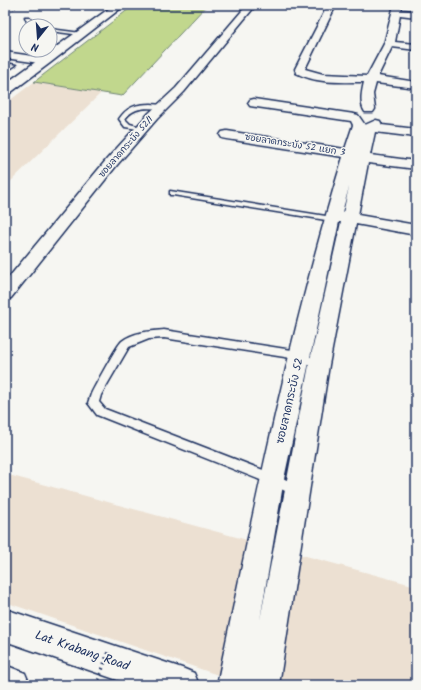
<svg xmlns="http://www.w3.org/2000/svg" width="421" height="690" font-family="Kalam,'Playpen Sans Thai',sans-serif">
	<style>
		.built { fill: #ece0d2 }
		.green { fill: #c1d78d; stroke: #6e8376 }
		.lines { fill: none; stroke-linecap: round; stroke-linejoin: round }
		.service-casing { stroke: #1b2f5e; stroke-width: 3 }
		.minor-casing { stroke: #1b2f5e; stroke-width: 3 }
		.secondary-casing { stroke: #1b2f5e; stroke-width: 3 }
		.primary-casing { stroke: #1b2f5e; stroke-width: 3 }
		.path { stroke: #1b2f5e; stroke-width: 1; stroke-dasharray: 0.5 1.5; stroke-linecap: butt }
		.service { fill: #f6f6f2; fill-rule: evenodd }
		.minor { fill: #f6f6f2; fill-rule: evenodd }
		.secondary { fill: #f6f6f2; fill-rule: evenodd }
		.primary { fill: #f6f6f2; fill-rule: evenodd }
		.path-bridge { stroke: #1b2f5e; stroke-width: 3.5; stroke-dasharray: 1.5 4; stroke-linecap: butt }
		.labels { text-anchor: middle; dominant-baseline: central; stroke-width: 3; stroke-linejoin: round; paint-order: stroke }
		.far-street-label { font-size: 9px; fill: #1b2f5e; stroke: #f6f6f2 }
		.street-label { font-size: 11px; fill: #1b2f5e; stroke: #f6f6f2 }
		.near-street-label { font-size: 13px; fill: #1b2f5e; stroke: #f6f6f2 }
	</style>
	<rect width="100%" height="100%" fill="#f6f6f2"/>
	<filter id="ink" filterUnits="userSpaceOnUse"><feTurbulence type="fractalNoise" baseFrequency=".025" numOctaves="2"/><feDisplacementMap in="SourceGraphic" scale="8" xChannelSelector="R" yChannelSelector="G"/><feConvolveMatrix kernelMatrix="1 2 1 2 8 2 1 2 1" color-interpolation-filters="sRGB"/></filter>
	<g filter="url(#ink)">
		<!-- built -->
		<g class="built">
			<path d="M34 82 101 93 5 187V104Z"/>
			<path d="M5 474 416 586V685H247L5 602Z"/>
		</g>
		<!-- green -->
		<path class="green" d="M134 5H207L122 96 34 82Z"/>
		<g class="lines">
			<!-- service casing -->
			<g class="service-casing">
				<g id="service">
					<path d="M25 17H29L32 22 38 26 28 24Z"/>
					<path d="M50 29 81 33 83 34 81 35 50 31Z"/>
					<path d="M11 64 16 65 5 72V68Z"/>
					<path d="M151 104 162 105 165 107 162 109C148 108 134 106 125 119L130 124 144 128V130L125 127 119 119C127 107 136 104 151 104Z"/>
					<path d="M170 191 332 217 336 219 332 221 173 195H170Z"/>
					<path d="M164 330 292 350 323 362 324 365 323 368 319 369 291 358 164 338 149 339 129 347 101 395 99 402 105 409 276 475 300 486 302 490 300 494 296 496 268 483 97 415 88 403 91 394C95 386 117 345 122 341 133 332 151 331 164 330Z"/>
				</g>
			</g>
			<!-- minor casing -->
			<g class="minor-casing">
				<g id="minor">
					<path d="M247 5H256L184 92 157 119 117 165 11 298 5 300V282L107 159 149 113 176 88Z"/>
					<path d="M328 5H336L305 69 323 74 367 76 384 44 394 5H402L401 10 416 11V17L400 15 395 42 416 44V50L392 47 378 76 416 82V88L376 83 373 94 375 109 373 112H365C359 103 362 91 364 82 342 82 317 84 296 73L295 69Z"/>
					<path d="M5 52 46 58 51 61 46 64 5 58Z"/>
					<path d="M254 99 354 114 358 115 365 125 376 120 380 121 382 125 416 129V137L375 132 370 155 416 161V169L368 163 358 215 416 225V235L356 224 329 365 279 685H217C254 508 290 330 343 157L227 139 222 138 220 135 222 132 227 131 345 149 353 125 351 121 250 106 248 103 250 100ZM349 187 343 213 342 212ZM339 222H341L309 365 260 620 284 479Z"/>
				</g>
			</g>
			<!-- secondary casing -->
			<g class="secondary-casing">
				<path id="secondary" d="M114 5H125L50 63 10 93 5 94V84Z"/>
			</g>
			<!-- primary casing -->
			<g class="primary-casing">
				<g id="primary">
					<path d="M5 609 182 668 194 673 199 685H132L5 641Z"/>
					<path d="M5 665 25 673 30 685H5Z"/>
				</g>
			</g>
			<!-- path -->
			<path class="path" d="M5 15 16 8"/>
			<!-- service -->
			<use href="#service" class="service"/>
			<!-- minor -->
			<use href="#minor" class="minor"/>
			<!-- secondary -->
			<use href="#secondary" class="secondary"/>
			<!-- primary -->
			<use href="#primary" class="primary"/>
			<!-- path-bridge -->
			<path class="path-bridge" d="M97 685 109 649"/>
		</g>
	</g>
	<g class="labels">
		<!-- far-street labels -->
		<g class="far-street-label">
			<text transform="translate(295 145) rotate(9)">ซอยลาดกระบัง 52 แยก 3</text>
			<text transform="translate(126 147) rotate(-49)">ซอยลาดกระบัง 52/1</text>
		</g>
		<!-- street labels -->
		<g class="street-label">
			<text transform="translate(290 401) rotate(-77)">ซอยลาดกระบัง 52</text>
		</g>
		<!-- near-street labels -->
		<g class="near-street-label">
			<text transform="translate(82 651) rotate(19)">Lat Krabang Road</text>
		</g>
	</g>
	<!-- margin -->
	<rect width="421" height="690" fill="none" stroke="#f6f6f2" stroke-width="20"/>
	<rect x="10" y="10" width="401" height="670" fill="none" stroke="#1b2f5e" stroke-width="1.5" filter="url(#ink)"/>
	<!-- north arrow -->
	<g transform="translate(38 38) rotate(197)"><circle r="19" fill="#f6f6f2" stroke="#9ea6b7"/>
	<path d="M0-3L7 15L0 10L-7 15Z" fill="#1b2f5e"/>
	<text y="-6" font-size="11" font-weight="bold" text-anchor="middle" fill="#1b2f5e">N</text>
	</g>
</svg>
